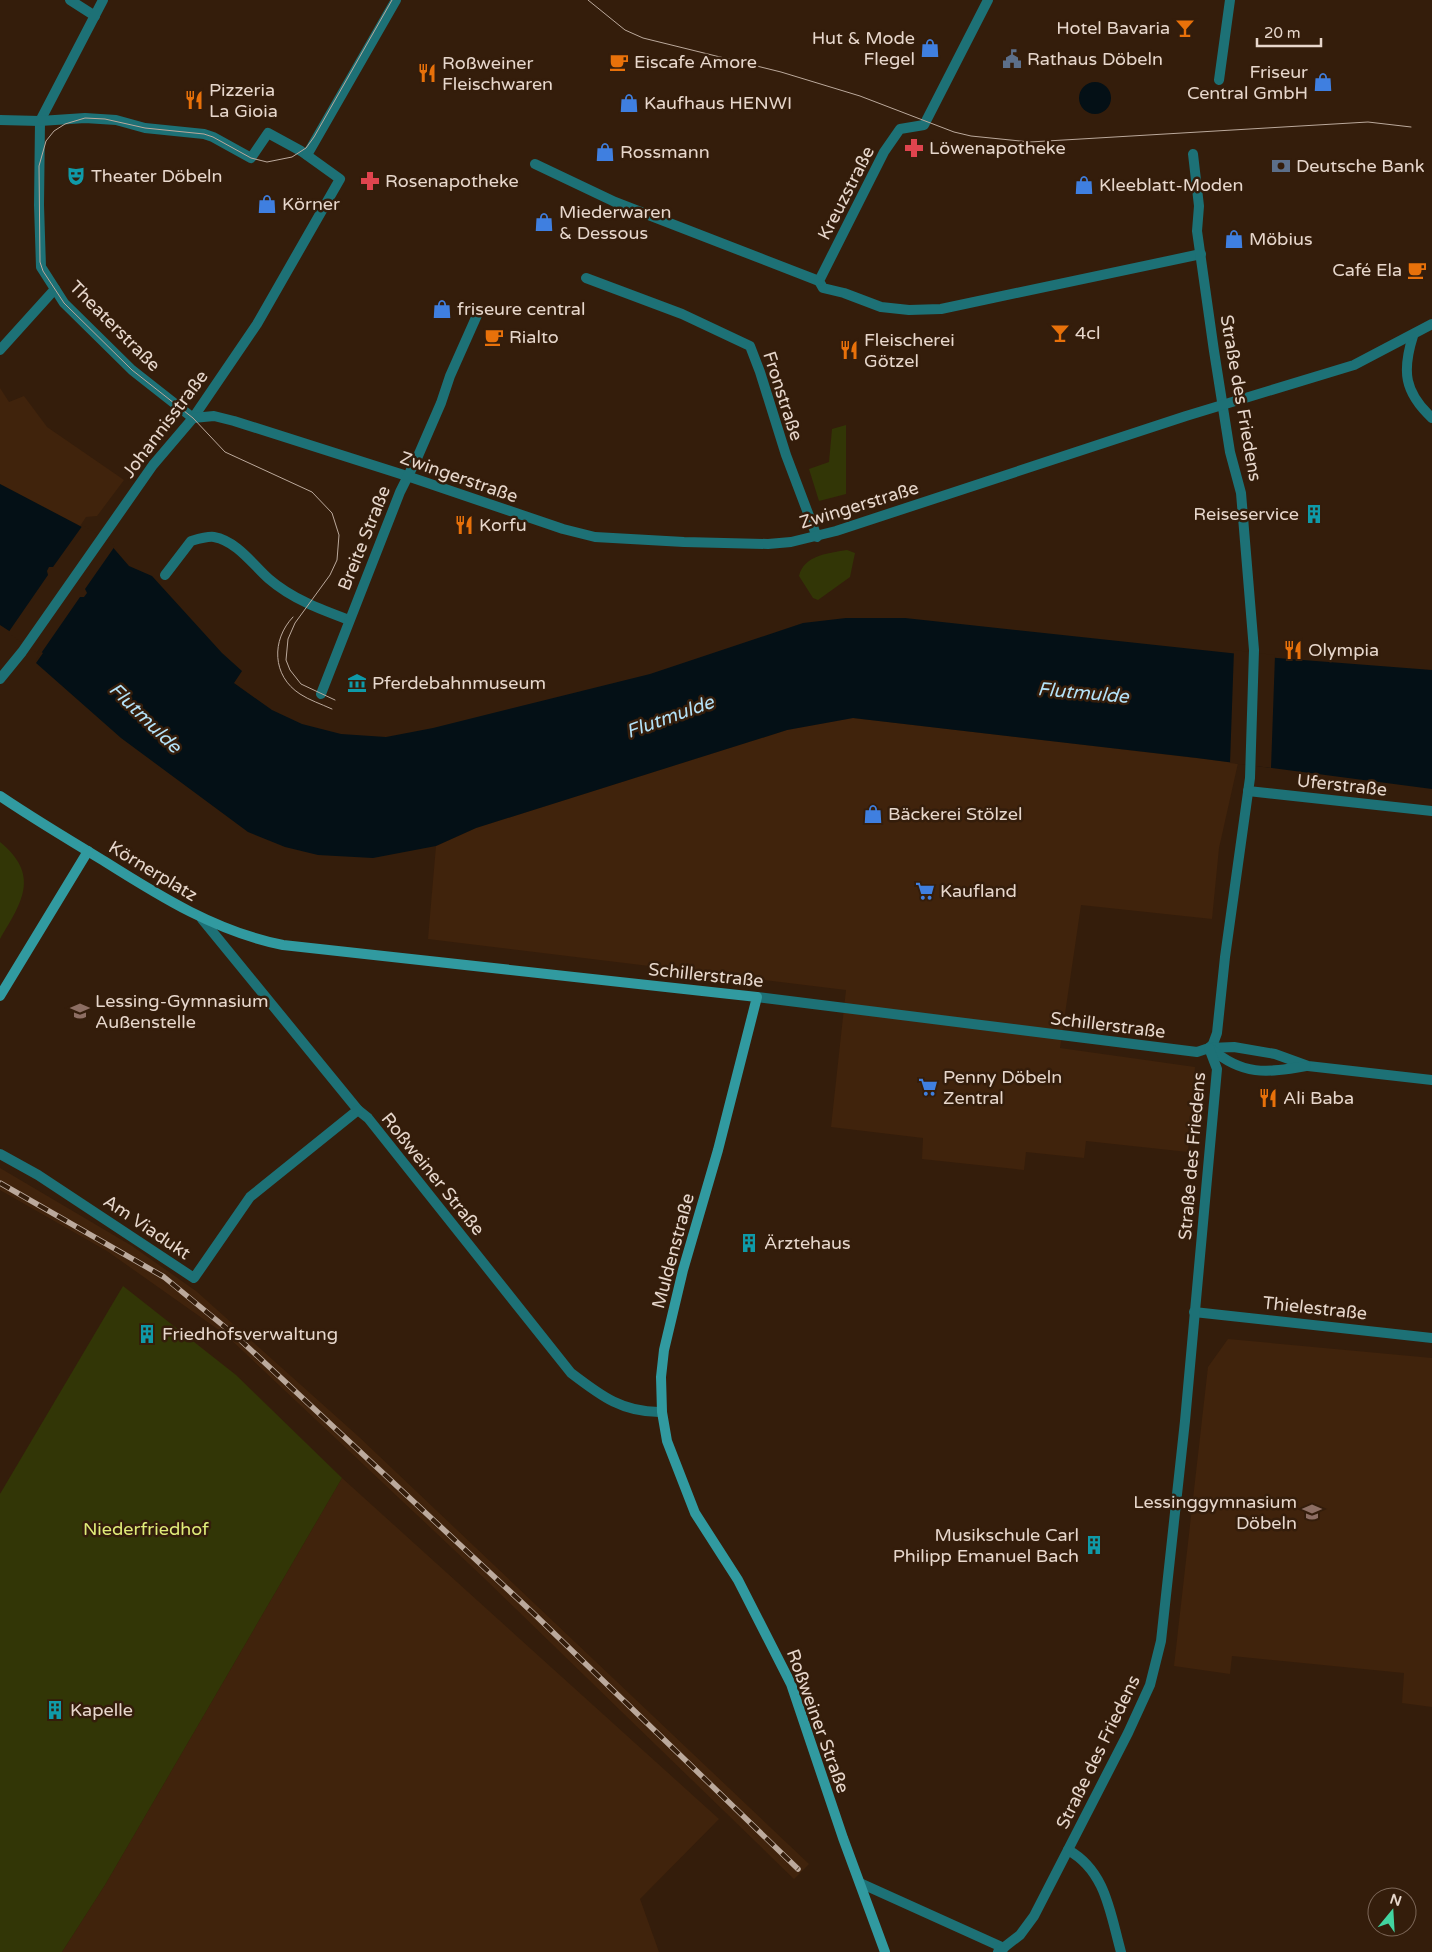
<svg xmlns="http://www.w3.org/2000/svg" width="1432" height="1952" font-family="'Varela Round',sans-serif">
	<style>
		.built { fill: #40230c }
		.green { fill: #323606 }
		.water { fill: #041016 }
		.pier { fill: #341d0b }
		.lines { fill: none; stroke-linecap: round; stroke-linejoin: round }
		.minor { stroke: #1d7176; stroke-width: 10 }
		.secondary { stroke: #319aa0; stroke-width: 10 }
		.tram { stroke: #bba99c; stroke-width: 1 }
		.rail-casing { stroke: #bba99c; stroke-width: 5.5 }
		.rail { stroke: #341d0b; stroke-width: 4; stroke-dasharray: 11; stroke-linecap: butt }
		.labels { text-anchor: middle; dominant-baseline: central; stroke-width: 5; stroke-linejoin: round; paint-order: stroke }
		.poi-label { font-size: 18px; fill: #e7d7cc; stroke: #341d0b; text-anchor: start }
		.street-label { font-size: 18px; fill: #e7d7cc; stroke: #341d0b }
		.park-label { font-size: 18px; fill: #e0ec79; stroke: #341d0b }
		.water-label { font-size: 19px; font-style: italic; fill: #b4e2f8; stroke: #341d0b }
	</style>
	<rect width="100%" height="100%" fill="#341d0b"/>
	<!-- built -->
	<g class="built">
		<path d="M0 388 9 402 24 396 47 427 124 480 97 516 86 517 80 526 0 484Z"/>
		<path d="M853 718 1238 763 1219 848 1212 919 1081 905 1060 1048 1195 1067 1188 1152 1086 1141 1084 1158 1026 1152 1024 1170 922 1159 923 1138 831 1127 846 990 428 939 436 846 476 828 787 730Z"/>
		<path d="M0 1168 132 1246 196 1291 359 1437 809 1864 794 1879 485 1579 226 1335 107 1251 0 1190Z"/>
		<path d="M1228 1339 1432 1358V1707L1402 1703 1404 1673 1232 1656 1230 1674 1174 1666 1208 1367Z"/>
		<path d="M342 1478 719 1819 640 1899 659 1952H62L105 1885Z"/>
	</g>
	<!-- green -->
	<g class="green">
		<path d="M846 425V494L819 501 809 469 829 462 832 429Z"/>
		<path d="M847 550 855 553 850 577 818 600 813 598 799 576C804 555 829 553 847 550Z"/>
		<path d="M0 842C40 875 23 901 0 939Z"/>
		<path d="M123 1286 236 1375 342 1478 105 1885 62 1952H0V1494Z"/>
	</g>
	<!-- water -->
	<g class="water">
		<circle cx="1095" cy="98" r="16"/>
		<path d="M0 484 80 526 110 544 129 566 152 576 222 653 242 671 234 683 272 710 302 724 341 734 386 737 433 728 650 674 803 623 846 618H905L1277 658 1432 670V789L1197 758 853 718 787 730 476 828 436 846 373 858 318 855 285 847 248 832 121 738 36 663 43 653 0 625Z"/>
	</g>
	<!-- pier -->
	<g class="pier">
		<path d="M83 525 115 546 85 589 87 593 84 597H80L35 662 39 654 8 633 48 575 47 571 49 567H53Z"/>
		<path d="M1234 650 1275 655 1271 768 1230 763Z"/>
	</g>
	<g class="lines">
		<!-- minor -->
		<g class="minor">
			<path d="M70 0 95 16"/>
			<path d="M103 0 40 121 39 205 41 267 64 303 132 370 193 418"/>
			<path d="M988 0 924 125 900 129 884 152 819 281 823 288 844 293 881 307 909 310 941 309 1201 254"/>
			<path d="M1219 80 1230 0"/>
			<path d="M0 120 40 121 85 118 116 120 145 128 204 134 213 137 251 158 268 133 301 151 340 179 257 324 193 418 153 465 22 652 0 679"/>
			<path d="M1193 154 1199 206 1197 231 1214 351 1230 452 1241 493 1254 650 1250 778 1225 957 1217 1033 1213 1044 1209 1048"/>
			<path d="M307 155 396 0"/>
			<path d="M535 164 615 202 819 281"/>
			<path d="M586 278 682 314 750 346 760 372 786 455 817 537"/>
			<path d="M1413 336C1402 371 1404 392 1432 418"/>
			<path d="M0 350 55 289"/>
			<path d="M193 418 214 416 234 421 407 476 563 529 595 537 684 542 768 544 791 542 836 531 1186 416 1354 365 1432 324"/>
			<path d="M165 575 191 541C198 539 208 536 214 537 237 541 254 566 269 579 292 599 322 610 349 620"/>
			<path d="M321 694 400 492 418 456 441 403 450 376 478 313"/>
			<path d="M1248 791 1432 811"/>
			<path d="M202 919 358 1110 368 1118 571 1373C601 1396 623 1413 662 1412"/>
			<path d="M757 997 1197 1052 1209 1048 1234 1047 1275 1054 1308 1066 1432 1080"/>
			<path d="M1210 1048C1243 1076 1266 1073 1306 1066"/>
			<path d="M0 1154 38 1175 194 1278 250 1197 358 1110"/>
			<path d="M1194 1312 1432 1338"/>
			<path d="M1068 1850C1106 1871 1110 1913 1121 1952"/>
			<path d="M860 1883 1004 1948"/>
			<path d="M998 1952 1020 1935 1034 1916 1128 1733 1150 1685 1161 1641 1185 1421 1217 1069 1209 1048"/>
		</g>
		<!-- secondary -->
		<g class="secondary">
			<path d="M0 796C34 819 69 840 104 861 161 897 217 932 283 945L757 997 718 1150 683 1270 664 1350 661 1377 662 1412 667 1441 695 1513 738 1580 791 1684 843 1838 885 1952"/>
			<path d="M0 996 88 851"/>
		</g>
		<!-- tram -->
		<g class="tram">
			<path d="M588 0 625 30 643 38 781 72 860 96 954 132 971 136 1030 142 1368 122 1411 127"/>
			<path d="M293 617C271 640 272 676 300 694 309 700 321 704 332 709"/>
			<path d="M335 700 301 684 290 670 286 660 288 639 295 623 330 575 337 560 339 535 332 513 312 492 225 452 193 418 132 370 64 303 43 271 40 262 39 166 46 141 54 131 65 124 85 118 105 119 145 128 204 134 213 137 251 158 267 162 292 157 306 148 314 137 392 0"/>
		</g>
		<!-- rail casing -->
		<g class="rail-casing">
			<path id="rail" d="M0 1183 164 1277 237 1337 532 1612 798 1869"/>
		</g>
		<!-- rail -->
		<use href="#rail" class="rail"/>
	</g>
	<!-- icons -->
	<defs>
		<g id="bar-bare" transform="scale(1.5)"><path d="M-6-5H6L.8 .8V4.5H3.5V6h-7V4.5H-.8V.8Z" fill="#e8710a" stroke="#341d0b" stroke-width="2.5" paint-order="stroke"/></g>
		<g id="shop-bare" transform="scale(1.5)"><path d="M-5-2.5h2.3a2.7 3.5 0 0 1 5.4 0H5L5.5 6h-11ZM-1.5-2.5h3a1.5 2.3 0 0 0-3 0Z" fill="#3f7fe0" stroke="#341d0b" stroke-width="2.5" paint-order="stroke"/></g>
		<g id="civic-bare" transform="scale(1.5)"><path d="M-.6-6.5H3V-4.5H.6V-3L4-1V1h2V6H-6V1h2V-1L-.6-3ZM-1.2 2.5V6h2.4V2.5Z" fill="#5c6f8a" stroke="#341d0b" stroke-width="2.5" paint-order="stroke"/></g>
		<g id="cafe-bare" transform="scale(1.5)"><path d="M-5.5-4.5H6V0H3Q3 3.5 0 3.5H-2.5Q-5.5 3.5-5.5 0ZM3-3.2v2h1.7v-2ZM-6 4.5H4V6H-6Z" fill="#e8710a" stroke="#341d0b" stroke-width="2.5" paint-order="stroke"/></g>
		<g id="restaurant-bare" transform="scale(1.5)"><path d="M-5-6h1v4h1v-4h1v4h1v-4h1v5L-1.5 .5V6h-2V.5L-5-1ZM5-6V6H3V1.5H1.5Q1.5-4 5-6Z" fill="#e8710a" stroke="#341d0b" stroke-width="2.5" paint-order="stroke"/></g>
		<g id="pharmacy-bare" transform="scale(1.5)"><path d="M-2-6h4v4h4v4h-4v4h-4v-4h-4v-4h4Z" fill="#e0444e" stroke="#341d0b" stroke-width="2.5" paint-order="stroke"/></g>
		<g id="bank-bare" transform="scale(1.5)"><path d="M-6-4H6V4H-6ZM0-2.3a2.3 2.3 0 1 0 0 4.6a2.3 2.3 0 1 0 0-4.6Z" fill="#5c6f8a" stroke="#341d0b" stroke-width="2.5" paint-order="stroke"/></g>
		<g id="theatre-bare" transform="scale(1.5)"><path d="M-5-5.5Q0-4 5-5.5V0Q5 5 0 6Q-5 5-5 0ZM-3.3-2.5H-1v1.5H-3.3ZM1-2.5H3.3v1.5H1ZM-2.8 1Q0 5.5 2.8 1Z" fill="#0f9aa8" stroke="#341d0b" stroke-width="2.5" paint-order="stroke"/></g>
		<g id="building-bare" transform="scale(1.5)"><path d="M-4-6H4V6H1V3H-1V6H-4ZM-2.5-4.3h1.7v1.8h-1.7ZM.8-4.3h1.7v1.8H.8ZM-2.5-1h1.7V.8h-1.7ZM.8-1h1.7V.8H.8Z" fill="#0f9aa8" stroke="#341d0b" stroke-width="2.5" paint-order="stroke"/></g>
		<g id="museum-bare" transform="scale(1.5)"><path d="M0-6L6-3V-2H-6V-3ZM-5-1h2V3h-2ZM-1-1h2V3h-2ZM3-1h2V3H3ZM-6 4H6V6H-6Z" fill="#0f9aa8" stroke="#341d0b" stroke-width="2.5" paint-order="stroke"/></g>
		<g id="supermarket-bare" transform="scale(1.5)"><path d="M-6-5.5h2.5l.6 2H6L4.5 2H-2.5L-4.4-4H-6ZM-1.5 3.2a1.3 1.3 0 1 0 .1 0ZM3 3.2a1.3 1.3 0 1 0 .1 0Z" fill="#3f7fe0" stroke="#341d0b" stroke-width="2.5" paint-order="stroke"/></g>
		<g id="school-bare" transform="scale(1.5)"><path d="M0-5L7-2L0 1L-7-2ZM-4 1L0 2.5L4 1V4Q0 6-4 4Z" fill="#8d6e63" stroke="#341d0b" stroke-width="2.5" paint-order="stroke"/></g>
	</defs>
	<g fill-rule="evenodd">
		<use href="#bar-bare" x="1185" y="28"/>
		<use href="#shop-bare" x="930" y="48"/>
		<use href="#civic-bare" x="1012" y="59"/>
		<use href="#cafe-bare" x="619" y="62"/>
		<use href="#restaurant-bare" x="427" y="73"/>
		<use href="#shop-bare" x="1323" y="82"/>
		<use href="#restaurant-bare" x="194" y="100"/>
		<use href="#shop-bare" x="629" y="103"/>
		<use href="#pharmacy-bare" x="914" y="148"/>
		<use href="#shop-bare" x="605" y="152"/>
		<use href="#bank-bare" x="1281" y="166"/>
		<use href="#theatre-bare" x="76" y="176"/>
		<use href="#pharmacy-bare" x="370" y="181"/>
		<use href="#shop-bare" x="1084" y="185"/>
		<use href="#shop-bare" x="267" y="204"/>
		<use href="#shop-bare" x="544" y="222"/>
		<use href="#shop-bare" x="1234" y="239"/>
		<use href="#cafe-bare" x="1417" y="270"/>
		<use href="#shop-bare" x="442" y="309"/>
		<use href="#bar-bare" x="1060" y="333"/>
		<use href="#cafe-bare" x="494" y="337"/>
		<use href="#restaurant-bare" x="849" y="350"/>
		<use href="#building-bare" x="1314" y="514"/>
		<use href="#restaurant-bare" x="464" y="525"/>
		<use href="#restaurant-bare" x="1293" y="650"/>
		<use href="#museum-bare" x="357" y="683"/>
		<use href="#shop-bare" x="873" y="814"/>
		<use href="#supermarket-bare" x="925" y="891"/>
		<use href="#school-bare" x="80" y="1011"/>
		<use href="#supermarket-bare" x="928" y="1087"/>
		<use href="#restaurant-bare" x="1268" y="1098"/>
		<use href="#building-bare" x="749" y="1243"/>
		<use href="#building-bare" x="147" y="1334"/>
		<use href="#school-bare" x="1312" y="1512"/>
		<use href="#building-bare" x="1094" y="1545"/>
		<use href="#building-bare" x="55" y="1710"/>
	</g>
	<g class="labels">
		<!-- poi labels -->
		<g class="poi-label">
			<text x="1170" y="28" text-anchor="end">Hotel Bavaria</text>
			<text x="915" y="38" text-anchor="end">Hut &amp; Mode<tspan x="915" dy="21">Flegel</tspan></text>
			<text x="1027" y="59">Rathaus Döbeln</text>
			<text x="634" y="62">Eiscafe Amore</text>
			<text x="442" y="63">Roßweiner<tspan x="442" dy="21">Fleischwaren</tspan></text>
			<text x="1308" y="72" text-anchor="end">Friseur<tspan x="1308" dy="21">Central GmbH</tspan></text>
			<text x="209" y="90">Pizzeria<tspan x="209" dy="21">La Gioia</tspan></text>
			<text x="644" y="103">Kaufhaus HENWI</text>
			<text x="929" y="148">Löwenapotheke</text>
			<text x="620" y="152">Rossmann</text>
			<text x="1296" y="166">Deutsche Bank</text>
			<text x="91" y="176">Theater Döbeln</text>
			<text x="385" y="181">Rosenapotheke</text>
			<text x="1099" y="185">Kleeblatt-Moden</text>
			<text x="282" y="204">Körner</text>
			<text x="559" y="212">Miederwaren<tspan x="559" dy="21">&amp; Dessous</tspan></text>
			<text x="1249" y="239">Möbius</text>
			<text x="1402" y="270" text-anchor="end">Café Ela</text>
			<text x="457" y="309">friseure central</text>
			<text x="1075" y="333">4cl</text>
			<text x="509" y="337">Rialto</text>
			<text x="864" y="340">Fleischerei<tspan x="864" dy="21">Götzel</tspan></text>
			<text x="1299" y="514" text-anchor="end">Reiseservice</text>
			<text x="479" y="525">Korfu</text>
			<text x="1308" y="650">Olympia</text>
			<text x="372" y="683">Pferdebahnmuseum</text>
			<text x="888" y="814">Bäckerei Stölzel</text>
			<text x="940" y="891">Kaufland</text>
			<text x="95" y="1001">Lessing-Gymnasium<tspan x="95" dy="21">Außenstelle</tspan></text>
			<text x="943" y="1077">Penny Döbeln<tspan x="943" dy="21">Zentral</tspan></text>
			<text x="1283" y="1098">Ali Baba</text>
			<text x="764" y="1243">Ärztehaus</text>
			<text x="162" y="1334">Friedhofsverwaltung</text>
			<text x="1297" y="1502" text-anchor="end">Lessinggymnasium<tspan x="1297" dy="21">Döbeln</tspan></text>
			<text x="1079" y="1535" text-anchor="end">Musikschule Carl<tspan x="1079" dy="21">Philipp Emanuel Bach</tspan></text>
			<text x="70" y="1710">Kapelle</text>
		</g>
		<!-- street labels -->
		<g class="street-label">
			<text transform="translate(846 193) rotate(-63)">Kreuzstraße</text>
			<text transform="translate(115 326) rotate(45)">Theaterstraße</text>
			<text transform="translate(783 396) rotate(72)">Fronstraße</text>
			<text transform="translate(1241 398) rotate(80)">Straße des Friedens</text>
			<text transform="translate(165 424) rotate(-53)">Johannisstraße</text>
			<text transform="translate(459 477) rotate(19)">Zwingerstraße</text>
			<text transform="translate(859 505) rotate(-17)">Zwingerstraße</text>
			<text transform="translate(364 538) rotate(-68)">Breite Straße</text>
			<text transform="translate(1342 785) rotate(6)">Uferstraße</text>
			<text transform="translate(153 871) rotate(31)">Körnerplatz</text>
			<text transform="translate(706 975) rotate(6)">Schillerstraße</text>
			<text transform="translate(1108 1025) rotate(7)">Schillerstraße</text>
			<text transform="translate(1192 1156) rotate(-85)">Straße des Friedens</text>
			<text transform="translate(433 1174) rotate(51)">Roßweiner Straße</text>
			<text transform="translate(147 1227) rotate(34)">Am Viadukt</text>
			<text transform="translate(673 1251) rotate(-75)">Muldenstraße</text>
			<text transform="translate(1315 1308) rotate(6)">Thielestraße</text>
			<text transform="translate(818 1721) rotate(70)">Roßweiner Straße</text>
			<text transform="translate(1098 1752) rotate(-64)">Straße des Friedens</text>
		</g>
		<!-- park labels -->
		<g class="park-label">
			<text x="146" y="1529">Niederfriedhof</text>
		</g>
		<!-- water labels -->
		<g class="water-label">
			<text transform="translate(1083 693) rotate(5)">Flutmulde</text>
			<text transform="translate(670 717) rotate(-20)">Flutmulde</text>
			<text transform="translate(145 718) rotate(44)">Flutmulde</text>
		</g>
	</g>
	<!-- north arrow -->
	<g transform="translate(1392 1912) rotate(18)"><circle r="24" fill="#341d0b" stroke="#7c6758"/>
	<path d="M0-4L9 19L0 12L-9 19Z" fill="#42d4a0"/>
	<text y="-8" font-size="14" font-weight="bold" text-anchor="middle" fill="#e7d7cc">N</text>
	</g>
	<!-- scale -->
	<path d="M1257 38v8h64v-8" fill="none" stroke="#e7d7cc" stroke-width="2.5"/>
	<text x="1264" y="38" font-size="15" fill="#e7d7cc" stroke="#341d0b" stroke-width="4" paint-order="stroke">20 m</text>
</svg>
